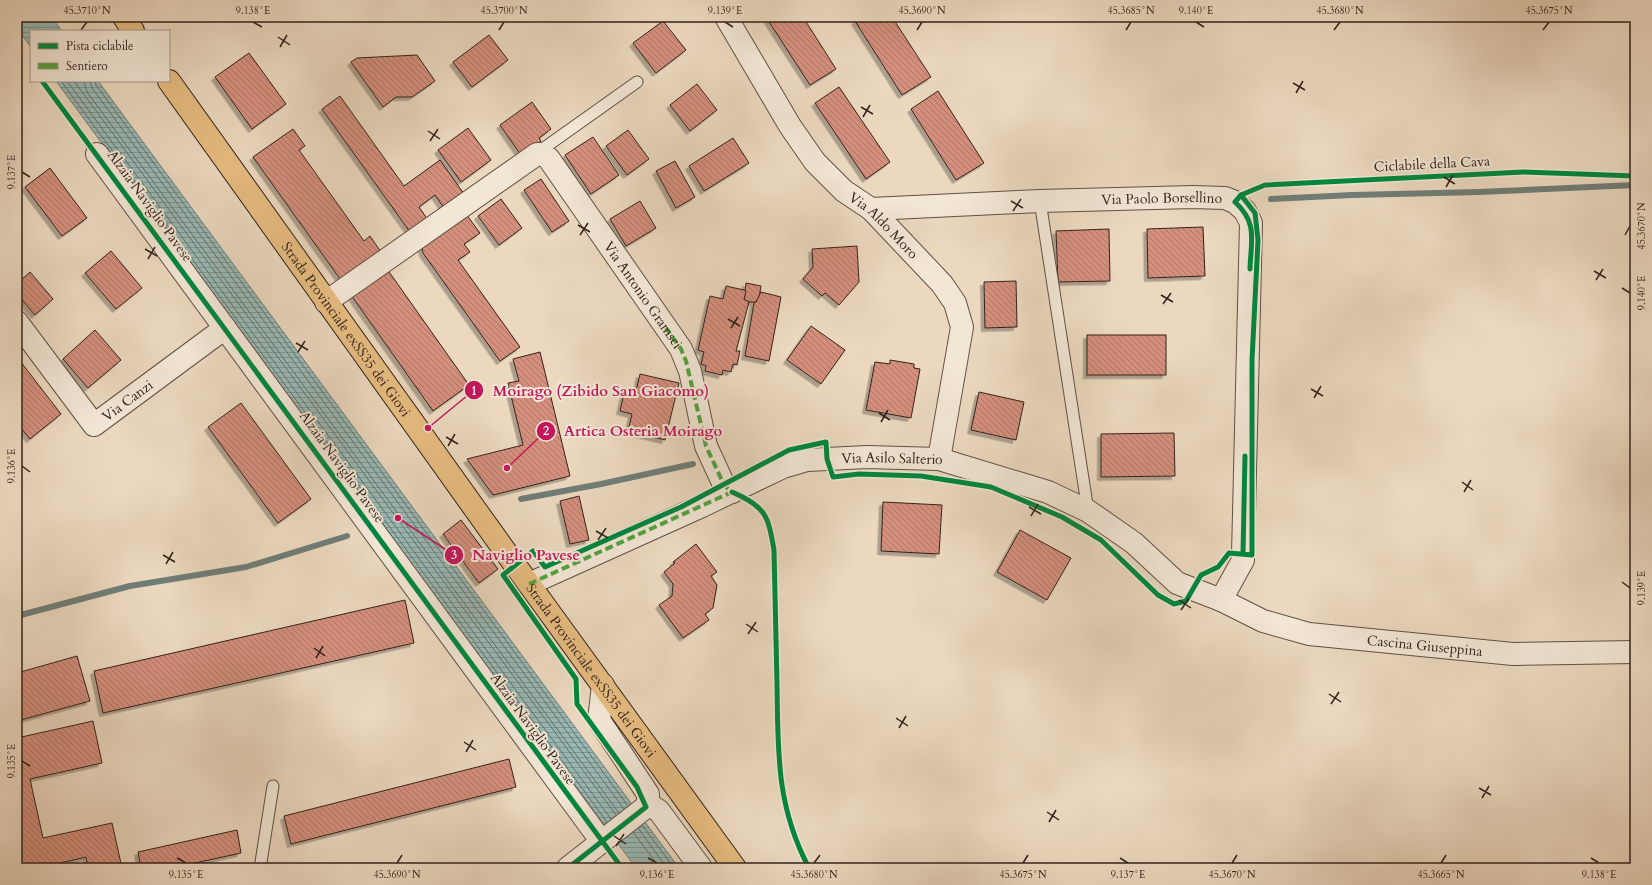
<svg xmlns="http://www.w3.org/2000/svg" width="1652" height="885" font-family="Cardo,serif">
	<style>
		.water { fill: url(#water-rules); stroke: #707d77 }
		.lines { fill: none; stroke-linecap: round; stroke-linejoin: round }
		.shore { stroke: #666e68; stroke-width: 1 }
		.stream { stroke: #707d77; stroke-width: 6 }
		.building { fill: url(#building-back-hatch); stroke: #33221b; filter: url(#shadow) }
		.lane-casing { stroke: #615044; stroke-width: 13 }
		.street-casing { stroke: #615044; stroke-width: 24 }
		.primary-casing { stroke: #33221b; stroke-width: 24 }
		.lane { stroke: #f2e6d5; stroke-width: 11 }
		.street { stroke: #f2e6d5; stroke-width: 22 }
		.primary { stroke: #e6bc80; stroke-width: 22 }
		.quiet { stroke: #52a240; stroke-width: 4; stroke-dasharray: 8 4; stroke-linecap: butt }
		.cycleway-casing { stroke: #f2e6d5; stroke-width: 8 }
		.cycleway { stroke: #00873e; stroke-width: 5 }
		.ticks { fill: none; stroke: #33221b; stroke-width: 1.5 }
		.labels { text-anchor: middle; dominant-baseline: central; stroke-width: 4; stroke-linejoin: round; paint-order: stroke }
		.street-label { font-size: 14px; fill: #33221b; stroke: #f2e6d5 }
		.leader { fill: none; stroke: #c2185b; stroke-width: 1.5 }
		.callout-dot { fill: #c2185b; stroke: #f2e6d5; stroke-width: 1.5 }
		.mark-label { font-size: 12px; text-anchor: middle; font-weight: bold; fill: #fff }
		.callout-label { font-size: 15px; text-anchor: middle; font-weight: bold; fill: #c2185b; stroke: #f2e6d5; stroke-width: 4; stroke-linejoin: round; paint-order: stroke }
		.neatline { fill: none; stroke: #33221b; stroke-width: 1.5 }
		.ticks-label { font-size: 10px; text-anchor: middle; fill: #33221b }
	</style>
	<defs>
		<pattern id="water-rules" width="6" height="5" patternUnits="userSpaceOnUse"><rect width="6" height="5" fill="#98b9b5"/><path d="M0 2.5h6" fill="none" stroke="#7d9692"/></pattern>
		<pattern id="building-back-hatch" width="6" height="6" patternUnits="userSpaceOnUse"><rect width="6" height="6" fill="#d48f7d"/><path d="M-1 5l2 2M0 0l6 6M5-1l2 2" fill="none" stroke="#ad7466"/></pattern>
		<filter id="shadow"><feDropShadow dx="-3.5" dy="3.5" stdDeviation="0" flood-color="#0004"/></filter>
	</defs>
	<rect width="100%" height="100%" fill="#ebd8bf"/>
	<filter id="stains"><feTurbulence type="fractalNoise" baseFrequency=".005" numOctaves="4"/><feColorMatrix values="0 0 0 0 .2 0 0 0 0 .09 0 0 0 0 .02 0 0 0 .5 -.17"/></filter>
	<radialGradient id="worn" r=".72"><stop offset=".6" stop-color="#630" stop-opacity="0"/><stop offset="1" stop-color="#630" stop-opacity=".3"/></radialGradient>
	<!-- water -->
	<g class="water">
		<path d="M17 17H51L62 31H31V47L17 28Z"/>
		<path d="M56 81H98L679 868H636Z"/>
	</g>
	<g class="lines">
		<!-- shore -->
		<g class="shore">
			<path d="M61 81 607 822"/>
			<path d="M67 81 611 819"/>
			<path d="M74 81 616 815"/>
			<path d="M84 81 87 92 619 813"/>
			<path d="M90 81 92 88 624 809"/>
			<path d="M95 81 96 85 628 806"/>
			<path d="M642 825 674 868"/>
			<path d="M638 828 667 868"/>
			<path d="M633 832 660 868"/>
		</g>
		<!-- stream -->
		<g class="stream">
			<path d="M1271 199 1352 195 1479 192 1635 185"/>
			<path d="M521 499 601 484 693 464"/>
			<path d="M17 616 130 586 246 567 347 536"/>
		</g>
	</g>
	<!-- building -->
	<g class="building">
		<path d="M766 17H803L836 69 810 85Z"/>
		<path d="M861 17H892L931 77 902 95 855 21Z"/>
		<path d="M663 21 686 50 656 73 633 43Z"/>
		<path d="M489 35 508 60 472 87 453 62Z"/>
		<path d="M249 53 286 104 252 129 215 77Z"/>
		<path d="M417 55 435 81 412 97H396L383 107 351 62 357 58Z"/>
		<path d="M697 84 717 110 690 131 670 105Z"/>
		<path d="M839 87 890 162 866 179 815 103Z"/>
		<path d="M938 91 984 163 956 180 911 109Z"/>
		<path d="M340 96 404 186 440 160 464 194 444 208 435 195 419 207 428 220 410 232 322 109Z"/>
		<path d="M532 102 551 129 539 138 541 141 521 155 500 125Z"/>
		<path d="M468 128 491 160 461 182 438 150Z"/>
		<path d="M293 129 305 146 299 150 364 241 370 236 383 255 343 283 253 157Z"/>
		<path d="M628 130 649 159 627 175 606 146Z"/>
		<path d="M593 137 619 175 591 194 565 155Z"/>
		<path d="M733 138 749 163 704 191 689 166Z"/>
		<path d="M675 161 695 197 676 208 656 171Z"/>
		<path d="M50 168 87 218 62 236 25 187Z"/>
		<path d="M541 179 569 221 552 232 524 190Z"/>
		<path d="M501 199 522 228 499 245 478 216Z"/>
		<path d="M640 201 656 228 626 246 610 219Z"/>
		<path d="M466 214 480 233 464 244 470 252 458 260 520 347 500 361 423 253 421 245Z"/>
		<path d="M17 222 18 255H17Z"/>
		<path d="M1203 227 1205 276 1148 278 1147 229Z"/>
		<path d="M1109 229 1110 281 1058 282 1056 231Z"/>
		<path d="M857 246 859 282 839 305 825 293 822 296 803 279 813 267 812 249Z"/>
		<path d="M111 251 142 288 116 309 85 273Z"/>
		<path d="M387 269 469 385 433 411 351 295Z"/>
		<path d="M30 272 53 299 35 315 17 294V284Z"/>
		<path d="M1016 281 1017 327 985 328 984 282Z"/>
		<path d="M746 283 761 286 759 298 756 302H749L744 299Z"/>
		<path d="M726 286 744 290 746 292 744 299 749 302 736 351H740L737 365 733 364 731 372 723 370 722 375 705 371 706 366 701 364 704 352 698 350 710 296 723 299Z"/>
		<path d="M761 292 781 297 769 361 745 356 754 303 756 302Z"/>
		<path d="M811 326 845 350 821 384 787 360Z"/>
		<path d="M95 330 121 360 88 388 63 359Z"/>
		<rect x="1087" y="335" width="79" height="40"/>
		<path d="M540 352 570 476 493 495 467 459 523 445 508 383 519 381 513 359Z"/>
		<path d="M17 357 61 414 30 439 17 423Z"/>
		<path d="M890 360 914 364V368L920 369 911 418 866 410 875 362 890 364Z"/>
		<path d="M640 374 679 383 665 440 628 431 632 414 620 411 625 389 636 391Z"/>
		<path d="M979 392 1024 402 1016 440 971 430Z"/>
		<path d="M241 403 311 499 278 523 208 427Z"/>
		<path d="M1174 433 1175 476 1101 477V434Z"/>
		<path d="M579 496 589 540 570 544 560 501Z"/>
		<path d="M883 502 942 505 939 554 881 551Z"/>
		<path d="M461 520 498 569 479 583 443 534Z"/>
		<path d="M1020 530 1071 558 1047 600 997 572Z"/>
		<path d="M696 544 717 572 711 576 717 585 713 608 705 614 709 620 683 638 659 605 672 596 673 584 664 572 675 563 673 562Z"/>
		<path d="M405 600 414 643 103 713 94 671Z"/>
		<path d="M77 656 90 701 17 721V673Z"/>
		<path d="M93 721 102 763 30 779 43 838 112 823 122 868H88L86 857 39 868H17V738Z"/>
		<path d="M509 759 516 787 291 844 284 816Z"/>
		<path d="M237 830 241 853 172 868H141L138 852Z"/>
	</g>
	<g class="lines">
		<!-- lane casing -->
		<g class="lane-casing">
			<g id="lane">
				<path d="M537 153 637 82"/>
				<path d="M1040 201 1088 511"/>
				<path d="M262 868 261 862 273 786"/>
			</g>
		</g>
		<!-- street casing -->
		<g class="street-casing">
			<g id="street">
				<path id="s1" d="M726 17 790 126 815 162 844 191 871 209 942 284 955 303 962 327 939 459"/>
				<path d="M97 154 602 842"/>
				<path id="s2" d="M871 209 1040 201 1193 197 1225 198 1235 202 1245 211 1251 223 1243 554V560L1221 600"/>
				<path id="s3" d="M326 302 537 154H543L549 159 681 349 690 371 706 446 724 485 732 492"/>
				<path id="s4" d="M17 322 94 425 225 328"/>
				<path id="s5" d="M529 584 702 506 783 467 807 460 867 457 939 459 1048 492 1088 511 1134 543 1177 583 1221 600 1263 621 1309 634 1513 654 1635 652"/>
				<path d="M646 807H653L659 811 701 868"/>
				<path d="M568 868 646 807 648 801V794L599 720 603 685"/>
			</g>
		</g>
		<!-- primary casing -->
		<g class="primary-casing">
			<g id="primary">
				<path d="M124 17 133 31"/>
				<path id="s6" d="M169 81 515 565 735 868"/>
			</g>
		</g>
		<!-- lane -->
		<use href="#lane" class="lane"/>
		<!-- street -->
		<use href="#street" class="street"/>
		<!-- primary -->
		<use href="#primary" class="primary"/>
		<!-- quiet -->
		<path class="quiet" d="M529 584 732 492 724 485 706 446 686 361 681 349 666 328"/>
		<!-- cycleway casing -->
		<g class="cycleway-casing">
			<g id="cycleway">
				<path d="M42 81 622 868"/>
				<path d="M1250 269C1251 240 1258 223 1235 202L1241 195 1265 185 1523 172 1635 176"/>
				<path d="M732 492C766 507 768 515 774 550 775 595 776 639 777 684 778 751 776 806 809 868"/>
				<path d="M1243 554 1245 456"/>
				<path d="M568 868 646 807 637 787 577 704 576 679 503 575 533 551 545 567 681 507 789 450 826 442 827 459 833 477 859 474 921 476 991 487 1062 517 1101 540 1158 595 1174 604 1186 601 1201 575 1218 567 1229 553 1252 555V360L1258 240 1255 213 1241 195"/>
			</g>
		</g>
		<!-- cycleway -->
		<use href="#cycleway" class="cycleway"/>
	</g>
	<!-- ticks -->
	<path class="ticks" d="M253 22 262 27M725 22 733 27M1196 22 1204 27M81 30 87 22M499 30 504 22M917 30 922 22M1126 30 1131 22M1334 30 1340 22M1543 30 1549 22M278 37 290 45M280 47 287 35M1293 83 1305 90M1296 93 1303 81M861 107 873 114M863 117 870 105M428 131 440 139M430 141 438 129M22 172 30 177M1444 177 1455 184M1446 187 1453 175M1011 201 1023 208M1013 211 1021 199M578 225 590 232M580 235 588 223M1625 235 1630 226M145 249 157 256M148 259 155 247M1594 271 1606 278M1596 280 1603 269M1622 288 1630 293M1161 295 1173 302M1163 304 1171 293M728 319 740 326M731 328 738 317M296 343 308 350M298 352 305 341M1311 389 1323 396M1314 398 1321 386M879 413 890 420M881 422 888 410M446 437 458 444M448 446 455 434M22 466 30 472M1462 482 1473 490M1464 492 1471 480M1029 507 1041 514M1031 516 1038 504M596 531 608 538M598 540 606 528M163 555 175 562M166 564 173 552M1622 582 1630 588M1179 600 1191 608M1181 610 1189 598M746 624 758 632M748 634 756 622M314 648 325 656M316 658 323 646M1329 694 1341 702M1331 704 1339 692M896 718 908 726M899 728 906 716M464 742 476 750M466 752 473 740M22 761 30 766M1479 788 1491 795M1482 798 1489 786M1047 812 1059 820M1049 822 1056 810M614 836 626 844M616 846 624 834M177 858 186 863M648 858 657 863M1120 858 1128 863M1591 858 1599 863M397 863 402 855M814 863 820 855M1023 863 1028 855M1232 863 1237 855M1441 863 1446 855"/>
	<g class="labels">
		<!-- street labels -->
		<g class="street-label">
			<text transform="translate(1432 164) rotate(-3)">Ciclabile della Cava</text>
			<text stroke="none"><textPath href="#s2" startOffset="291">Via Paolo Borsellino</textPath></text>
			<text transform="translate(150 206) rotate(54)">Alzaia Naviglio Pavese</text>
			<text stroke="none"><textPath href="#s1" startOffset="264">Via Aldo Moro</textPath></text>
			<text stroke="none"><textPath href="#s3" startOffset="437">Via Antonio Gramsci</textPath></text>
			<text stroke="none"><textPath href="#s6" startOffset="305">Strada Provinciale exSS35 dei Giovi</textPath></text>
			<text stroke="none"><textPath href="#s4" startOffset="170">Via Canzi</textPath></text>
			<text stroke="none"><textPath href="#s5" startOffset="390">Via Asilo Salterio</textPath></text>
			<text transform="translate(342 467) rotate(54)">Alzaia Naviglio Pavese</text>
			<text stroke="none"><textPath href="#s5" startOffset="968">Cascina Giuseppina</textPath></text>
			<text stroke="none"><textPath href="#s6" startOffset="725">Strada Provinciale exSS35 dei Giovi</textPath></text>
			<text transform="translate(533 729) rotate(54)">Alzaia Naviglio Pavese</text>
		</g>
	</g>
	<!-- callouts -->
	<path class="leader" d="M428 428L474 390M507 468L546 431M398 518L454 555"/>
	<g class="callout-dot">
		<circle cx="428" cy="428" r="4"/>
		<circle cx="507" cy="468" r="4"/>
		<circle cx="398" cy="518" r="4"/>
		<circle cx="474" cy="390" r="10"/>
		<circle cx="546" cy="431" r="10"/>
		<circle cx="454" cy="555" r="10"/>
	</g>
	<g class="mark-label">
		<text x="474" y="395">1</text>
		<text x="546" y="435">2</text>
		<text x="454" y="559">3</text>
	</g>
	<g class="callout-label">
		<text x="601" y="396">Moirago (Zibido San Giacomo)</text>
		<text x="643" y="436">Artica Osteria Moirago</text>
		<text x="526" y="560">Naviglio Pavese</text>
	</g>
	<!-- margin -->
	<rect width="1652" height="885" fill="none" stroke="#ebd8bf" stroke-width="44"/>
	<!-- legend -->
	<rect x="30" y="30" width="140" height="52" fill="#f2e6d5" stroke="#a6988b"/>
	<rect x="38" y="43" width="20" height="6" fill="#00873e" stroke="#a6988b"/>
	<text x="66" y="50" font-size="12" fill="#33221b">Pista ciclabile</text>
	<rect x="38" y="63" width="20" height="6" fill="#52a240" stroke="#a6988b"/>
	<text x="66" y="70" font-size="12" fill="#33221b">Sentiero</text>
	<rect x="22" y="22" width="1608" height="841" class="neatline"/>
	<g class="ticks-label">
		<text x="87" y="14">45.3710°N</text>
		<text x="253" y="14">9.138°E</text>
		<text x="504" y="14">45.3700°N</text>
		<text x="725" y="14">9.139°E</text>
		<text x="922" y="14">45.3690°N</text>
		<text x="1131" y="14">45.3685°N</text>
		<text x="1196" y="14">9.140°E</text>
		<text x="1340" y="14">45.3680°N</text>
		<text x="1549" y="14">45.3675°N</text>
		<text transform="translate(11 172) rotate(-90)" y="4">9.137°E</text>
		<text transform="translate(1641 226) rotate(-90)" y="4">45.3670°N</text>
		<text transform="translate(1641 293) rotate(-90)" y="4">9.140°E</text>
		<text transform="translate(11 466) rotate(-90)" y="4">9.136°E</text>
		<text transform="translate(1641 588) rotate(-90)" y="4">9.139°E</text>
		<text transform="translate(11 761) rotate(-90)" y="4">9.135°E</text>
		<text x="186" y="878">9.135°E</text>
		<text x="397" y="878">45.3690°N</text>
		<text x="657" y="878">9.136°E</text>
		<text x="814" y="878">45.3680°N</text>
		<text x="1023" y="878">45.3675°N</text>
		<text x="1128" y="878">9.137°E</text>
		<text x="1232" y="878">45.3670°N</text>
		<text x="1441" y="878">45.3665°N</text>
		<text x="1599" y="878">9.138°E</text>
	</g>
	<rect width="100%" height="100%" filter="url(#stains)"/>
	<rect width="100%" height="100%" fill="url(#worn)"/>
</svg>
